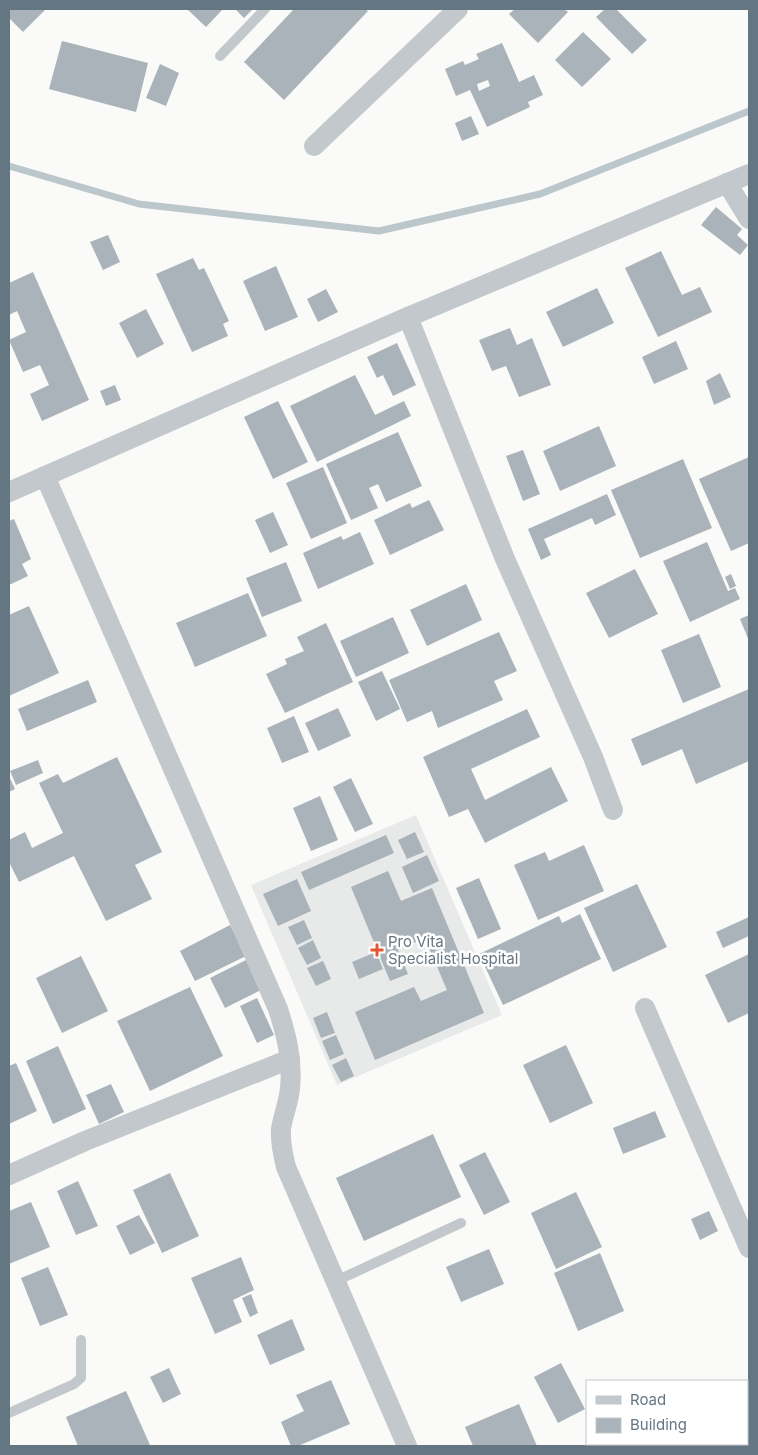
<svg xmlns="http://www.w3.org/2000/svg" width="758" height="1455" font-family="Inter,sans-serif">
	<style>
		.built { fill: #e8e9e9 }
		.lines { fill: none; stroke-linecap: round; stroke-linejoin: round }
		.stream { stroke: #bbc7cb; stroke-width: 7 }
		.building { fill: #aab3b9; fill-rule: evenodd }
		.lane { stroke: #c3c8cc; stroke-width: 10 }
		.street { stroke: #c3c8cc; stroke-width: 20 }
		.poi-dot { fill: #e4572e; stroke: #fff; stroke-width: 2 }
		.labels { text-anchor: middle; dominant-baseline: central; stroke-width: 5; stroke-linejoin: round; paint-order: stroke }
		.poi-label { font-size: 15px; fill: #657683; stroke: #fff; text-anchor: start }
	</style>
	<rect width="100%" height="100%" fill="#fafaf8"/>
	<!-- built -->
	<path class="built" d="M416 815 502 1015 337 1085 251 885Z"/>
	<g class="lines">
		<!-- stream -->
		<path class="stream" d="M9 166 139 204 379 231 540 194 749 111"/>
	</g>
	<!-- building -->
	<g class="building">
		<path d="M9 9H46L23 32 9 18Z"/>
		<path d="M187 9H223L206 27Z"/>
		<path d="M235 9H253L244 18Z"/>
		<path d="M294 9H365L368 11 284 100 244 62Z"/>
		<path d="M515 9H564L568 12 538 43 509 14Z"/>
		<path d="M605 9H616L647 40 632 54 596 17Z"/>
		<path d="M583 32 611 59 582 87 555 60Z"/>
		<path d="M62 41 148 63 136 112 49 89Z"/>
		<path d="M502 43 519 82 534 75 543 95 528 102 530 107 487 127 470 90 456 96 445 69 463 61 465 65 479 59 476 54ZM488 80 490 86 479 91 477 84Z"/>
		<path d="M160 64 179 73 166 106 146 98Z"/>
		<path d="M471 116 479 134 462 141 455 123Z"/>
		<path d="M716 207 742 229 737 235 748 245 740 255 701 225Z"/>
		<path d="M108 235 120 262 103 270 90 242Z"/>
		<path d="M661 251 682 295 700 287 712 312 658 337 625 268Z"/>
		<path d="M193 258 199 270 204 268 229 321 223 324 228 336 192 352 156 274Z"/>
		<path d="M276 266 298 317 265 331 243 281Z"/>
		<path d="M33 272 89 400 42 421 30 394 49 385 40 365 23 372 9 340 26 332 17 311 9 315V283Z"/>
		<path d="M597 288 614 323 563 347 546 312Z"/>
		<path d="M326 289 338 312 318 322 307 299Z"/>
		<path d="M146 309 164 344 137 358 119 323Z"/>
		<path d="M510 328 517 345 532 338 551 385 519 397 506 366 492 371 479 340Z"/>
		<path d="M676 341 688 369 654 384 642 357Z"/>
		<path d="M397 343 416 385 393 396 383 375 377 378 367 357Z"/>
		<path d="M720 373 731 397 714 405 706 381Z"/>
		<path d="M355 375 375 415 404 401 411 416 317 462 290 406Z"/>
		<path d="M115 385 121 400 106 406 100 391Z"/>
		<path d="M278 401 308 462 273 479 244 417Z"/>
		<path d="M599 426 616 466 560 491 543 451Z"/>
		<path d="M398 432 422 486 386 502 378 484 369 488 378 508 351 520 326 464Z"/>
		<path d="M523 450 540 494 523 501 506 456Z"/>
		<path d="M749 457V543L731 551 699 479Z"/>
		<path d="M683 459 712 528 640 558 611 490Z"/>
		<path d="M323 467 347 523 311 539 286 483Z"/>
		<path d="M607 494 616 515 595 525 592 518 544 539 551 555 541 560 528 529Z"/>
		<path d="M429 500 444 530 390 555 374 520 410 503 412 508Z"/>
		<path d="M273 512 288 545 270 553 255 520Z"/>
		<path d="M14 519 31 559 22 564 28 576 9 585V521Z"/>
		<path d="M360 532 374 564 318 589 303 553 341 536 343 540Z"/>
		<path d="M707 542 728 591 735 588 740 599 690 622 663 561Z"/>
		<path d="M286 562 302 601 262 617 246 578Z"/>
		<path d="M635 569 658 614 609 638 586 593Z"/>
		<path d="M731 574 736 586 730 589 725 577Z"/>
		<path d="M466 584 482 620 427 646 410 610Z"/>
		<path d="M248 593 267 636 195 667 176 623Z"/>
		<path d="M29 606 59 673 9 696V615Z"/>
		<path d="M749 615V641L740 619Z"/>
		<path d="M393 617 409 653 356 677 340 641Z"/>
		<path d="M326 623 353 682 285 713 266 674 287 664 285 659 304 651 297 637Z"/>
		<path d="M499 632 517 671 494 681 503 700 438 728 432 711 407 722 389 680Z"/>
		<path d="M699 634 721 687 683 703 661 650Z"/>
		<path d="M382 671 400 709 376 721 358 682Z"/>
		<path d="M88 680 97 702 27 731 18 709Z"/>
		<path d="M749 689V761L696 784 682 749 642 766 631 739Z"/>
		<path d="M338 708 351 736 318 751 305 723Z"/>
		<path d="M527 709 540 737 471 769 485 800 551 767 568 801 485 843 468 809 449 817 423 757Z"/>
		<path d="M294 716 309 752 282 763 267 728Z"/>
		<path d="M117 757 162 852 135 865 152 899 106 921 74 856 19 882 9 862V840L25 832 32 848 63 833 39 783 58 774 63 783Z"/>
		<path d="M38 760 43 773 16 785 10 771Z"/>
		<path d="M9 776 15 789 9 792Z"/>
		<path d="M351 778 373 824 355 832 333 787Z"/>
		<path d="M320 796 338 840 311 851 293 808Z"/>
		<path d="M415 832 424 852 407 859 398 840Z"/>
		<path d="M386 835 394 853 309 890 301 872Z"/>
		<path d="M584 845 604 891 538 920 514 865 545 852 549 861Z"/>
		<path d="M427 855 439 881 413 893 402 867Z"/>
		<path d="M388 871 401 901 432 888 484 1013 375 1060 355 1012 414 987 421 1001 447 990 424 936 417 939 418 941 398 950 408 974 390 981 351 887Z"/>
		<path d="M479 878 501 929 478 939 456 888Z"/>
		<path d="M297 879 311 911 278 926 263 894Z"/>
		<path d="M637 884 667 947 613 972 584 908Z"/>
		<path d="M580 914 601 959 503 1005 479 954 559 916 562 923Z"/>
		<path d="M749 917V936L723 948 716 932Z"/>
		<path d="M304 920 312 938 297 945 288 927Z"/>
		<path d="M230 925 246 956 195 981 180 951Z"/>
		<path d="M313 940 321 958 307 965 298 948Z"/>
		<path d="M376 952 383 969 359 979 352 962Z"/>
		<path d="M749 954V1013L728 1023 705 975Z"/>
		<path d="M81 956 108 1011 62 1033 36 978Z"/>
		<path d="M246 960 261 990 225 1008 210 978Z"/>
		<path d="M323 961 331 979 316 986 307 968Z"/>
		<path d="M190 987 223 1056 150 1091 117 1021Z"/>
		<path d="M257 998 274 1035 257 1043 240 1006Z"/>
		<path d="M327 1012 335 1033 321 1038 313 1018Z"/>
		<path d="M336 1035 344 1054 330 1060 322 1041Z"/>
		<path d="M566 1045 593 1103 550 1123 523 1065Z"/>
		<path d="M58 1046 86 1109 53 1124 26 1061Z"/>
		<path d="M346 1058 354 1076 341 1082 332 1065Z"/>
		<path d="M16 1063 37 1111 9 1124V1066Z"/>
		<path d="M111 1084 124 1112 99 1124 86 1095Z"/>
		<path d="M655 1111 666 1137 623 1154 613 1128Z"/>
		<path d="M433 1134 461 1197 364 1241 336 1178Z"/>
		<path d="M485 1152 510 1202 484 1215 459 1165Z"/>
		<path d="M170 1173 199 1236 162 1253 133 1190Z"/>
		<path d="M78 1181 98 1226 76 1235 57 1191Z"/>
		<path d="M576 1192 602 1247 556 1269 531 1213Z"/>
		<path d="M31 1202 50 1247 9 1264V1211Z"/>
		<path d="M709 1211 718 1231 700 1240 691 1219Z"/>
		<path d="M139 1215 155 1243 130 1255 116 1226Z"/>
		<path d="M489 1249 504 1284 461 1302 446 1267Z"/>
		<path d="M600 1253 624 1311 578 1331 554 1273Z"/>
		<path d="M241 1257 254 1290 233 1300 242 1322 215 1334 191 1278Z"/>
		<path d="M48 1267 68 1315 40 1326 21 1278Z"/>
		<path d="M251 1294 258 1313 250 1317 242 1298Z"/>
		<path d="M292 1319 305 1350 270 1365 257 1335Z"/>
		<path d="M561 1363 585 1409 558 1423 534 1377Z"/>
		<path d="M169 1368 181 1394 163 1403 150 1377Z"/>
		<path d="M331 1380 350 1424 298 1446H291L281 1422 304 1411 296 1395Z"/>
		<path d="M126 1391 150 1445 78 1446 66 1417Z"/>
		<path d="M519 1404 537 1446H473L465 1427Z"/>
		<path d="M632 1444H703L698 1446H634Z"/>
	</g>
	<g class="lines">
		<!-- lane -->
		<g class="lane">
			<path d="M220 56 265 9"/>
			<path d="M336 1281 461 1223"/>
			<path d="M9 1413 74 1384 81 1378V1340"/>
		</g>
		<!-- street -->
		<g class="street">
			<path d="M314 146 458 9"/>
			<path d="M727 183 749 219"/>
			<path d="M408 317 505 559 593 757 613 810"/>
			<path d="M45 476 278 1009C286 1034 293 1060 290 1088 289 1102 283 1115 281 1129 280 1142 283 1155 286 1167L407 1446"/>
			<path d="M9 492 408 317 749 174"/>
			<path d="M645 1008 749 1248"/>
			<path d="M9 1175 85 1141 290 1059"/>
		</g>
	</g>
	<!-- markers -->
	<path class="poi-dot" d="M374.5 942.5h5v5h5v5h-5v5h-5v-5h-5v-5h5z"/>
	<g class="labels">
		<!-- poi labels -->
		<g class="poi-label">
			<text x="388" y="941">Pro Vita<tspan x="388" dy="17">Specialist Hospital</tspan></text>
		</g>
	</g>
	<!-- border -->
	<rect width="758" height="1455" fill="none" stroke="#657683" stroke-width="20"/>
	<!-- legend -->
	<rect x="586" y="1380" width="162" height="65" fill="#ffffff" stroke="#c1c8cd"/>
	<rect x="596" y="1396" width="25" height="8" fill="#c3c8cc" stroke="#c1c8cd"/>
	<text x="630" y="1405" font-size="15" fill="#657683">Road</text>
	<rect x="596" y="1418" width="25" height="15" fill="#aab3b9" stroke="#c1c8cd"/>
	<text x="630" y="1430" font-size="15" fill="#657683">Building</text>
</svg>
